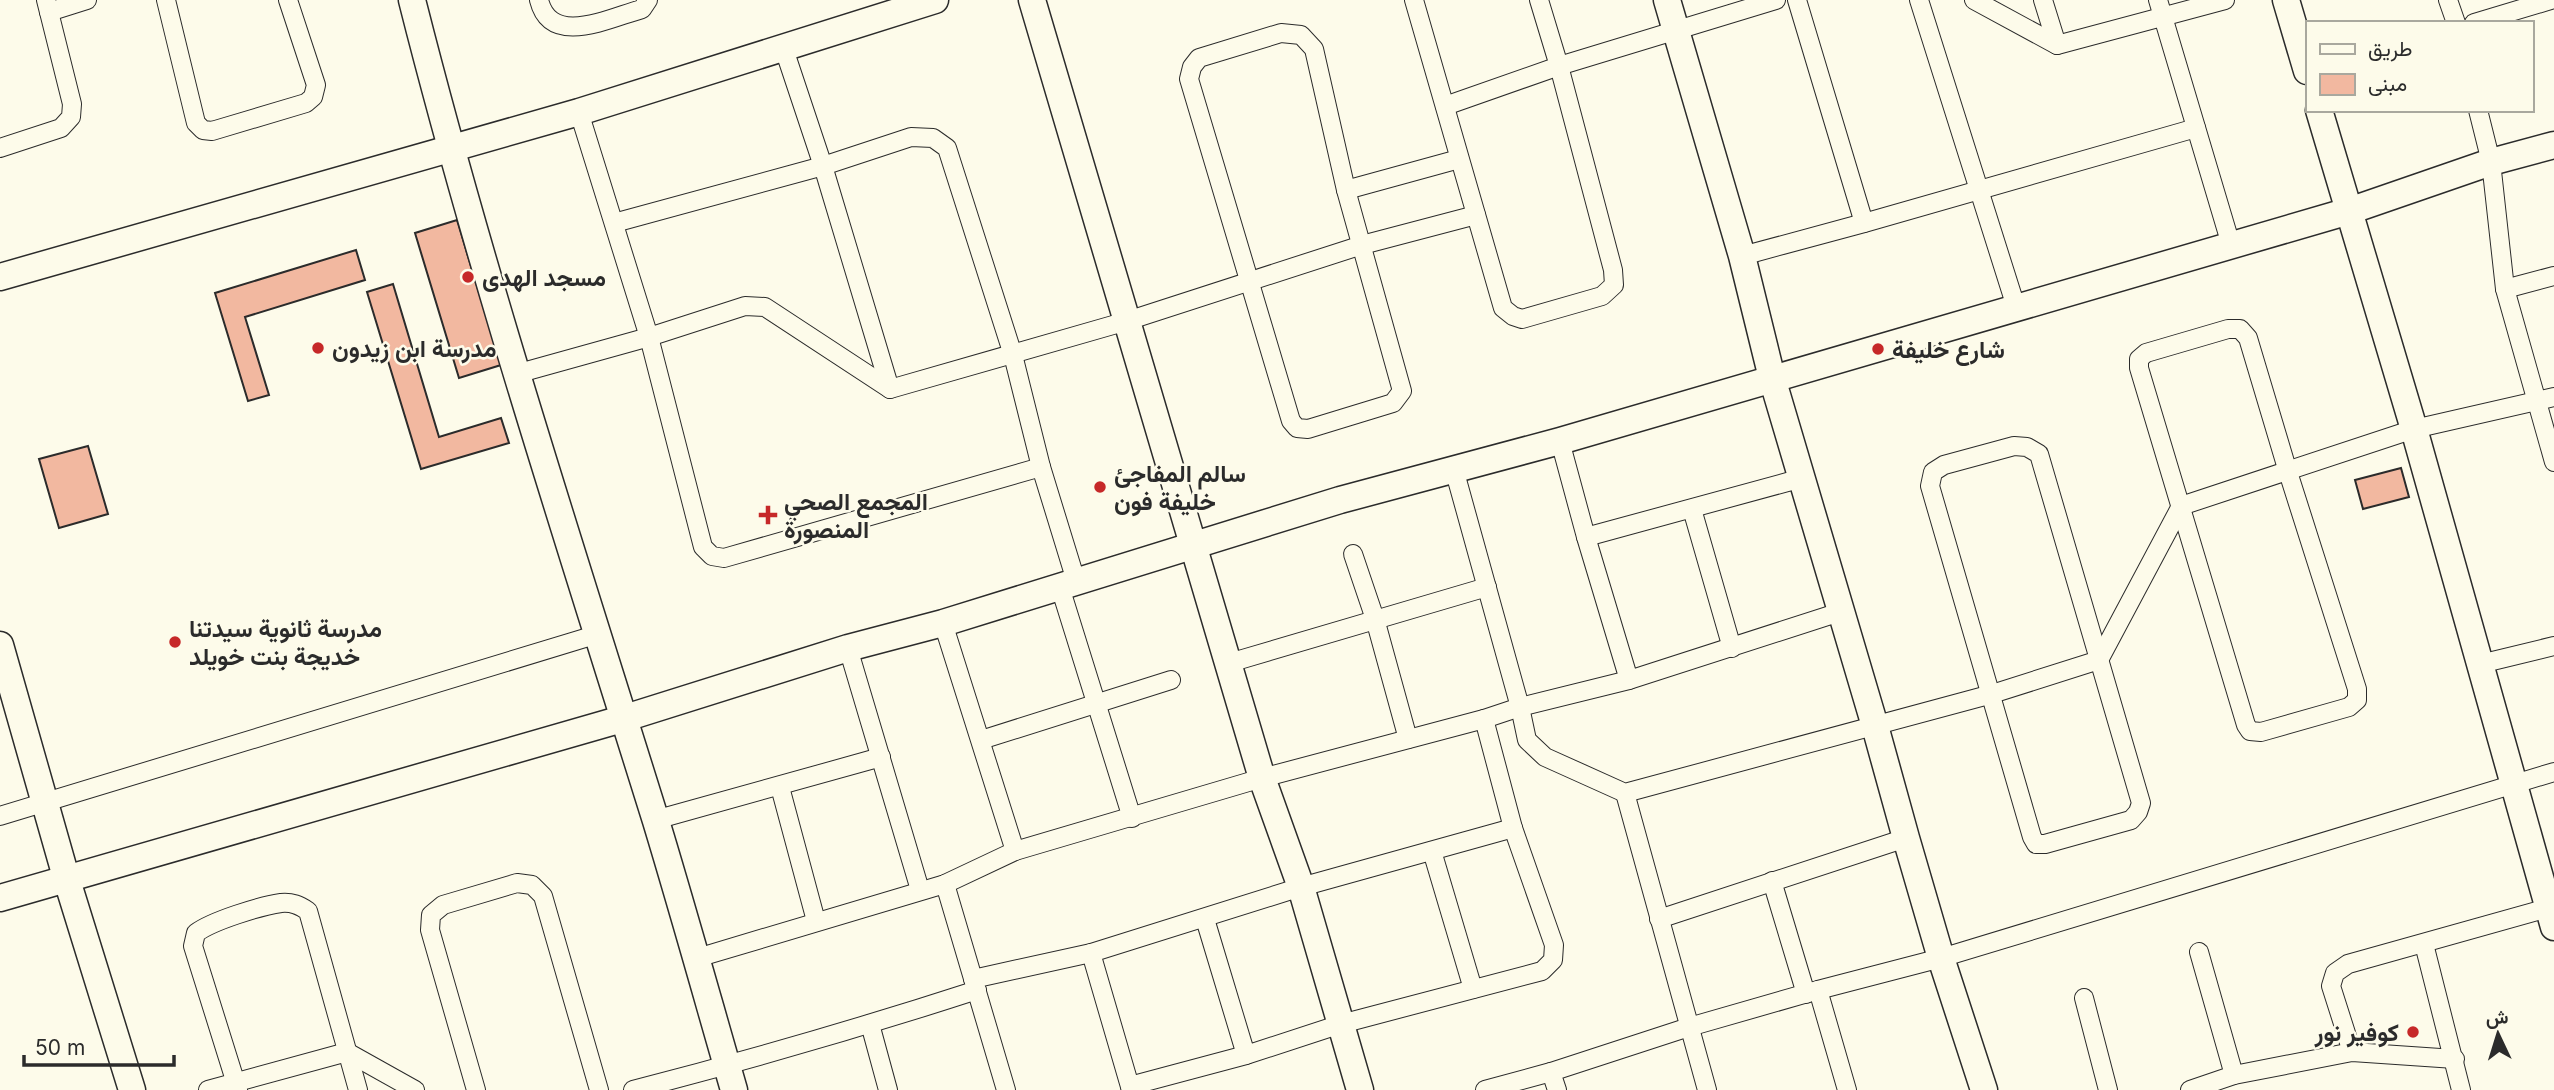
<svg xmlns="http://www.w3.org/2000/svg" width="2554" height="1090" font-family="Inter,Vazirmatn,sans-serif">
	<style>
		.building { fill: #f2b8a0; stroke: #2b2b2b; stroke-width: 2 }
		.lines { fill: none; stroke-linecap: round; stroke-linejoin: round }
		.street-casing { stroke: #2b2b2b; stroke-width: 20 }
		.secondary-casing { stroke: #2b2b2b; stroke-width: 29 }
		.street { stroke: #fdfbea; stroke-width: 18 }
		.secondary { stroke: #fdfbea; stroke-width: 26 }
		.poi-dot { fill: #c62828; stroke: #fdfbea; stroke-width: 2.5 }
		.labels { text-anchor: middle; dominant-baseline: central; stroke-width: 5; stroke-linejoin: round; paint-order: stroke }
		.poi-label { font-size: 24px; font-weight: bold; fill: #2b2b2b; stroke: #fdfbea; text-anchor: start }
	</style>
	<rect width="100%" height="100%" fill="#fdfbea"/>
	<!-- building -->
	<g class="building">
		<path d="M457 220 501 365 459 378 415 233Z"/>
		<path d="M356 250 365 280 245 317 269 395 248 401 215 293Z"/>
		<path d="M393 284 439 437 501 418 509 443 421 469 367 292Z"/>
		<path d="M88 446 108 514 59 528 39 459Z"/>
		<path d="M2401 468 2409 497 2363 509 2355 480Z"/>
	</g>
	<g class="lines">
		<!-- street casing -->
		<g class="street-casing">
			<g id="street">
				<path d="M166 0 196 123 203 130 212 131 306 103 313 97 316 85 288 0"/>
				<path d="M539 0C551 48 609 18 642 9L648 0"/>
				<path d="M1414 0 1503 308 1513 316 1522 319 1602 296 1614 285 1613 270 1559 66 1539 0"/>
				<path d="M1797 0 1864 223"/>
				<path d="M1919 0 2016 307"/>
				<path d="M1974 0 2057 45 2225 0"/>
				<path d="M2043 0 2057 45"/>
				<path d="M2158 0 2231 245"/>
				<path d="M2448 0 2456 23"/>
				<path d="M49 12 87 0"/>
				<path d="M2474 23 2551 0"/>
				<path d="M1281 33 1301 35 1314 49 1346 190 1402 391 1393 403 1308 429 1297 428 1291 421 1189 79 1192 67 1199 58Z"/>
				<path d="M784 49 823 166 890 389"/>
				<path d="M1445 106 1559 66 1776 0"/>
				<path d="M2478 110 2491 162 2505 289 2554 462"/>
				<path d="M579 112 649 337 703 547 712 556 724 558 1041 467"/>
				<path d="M0 148 61 128 71 117 72 104 46 0"/>
				<path d="M1346 190 1459 159"/>
				<path d="M614 223 823 166 911 137 933 138 947 148 1013 355 1041 467 1076 581"/>
				<path d="M1742 256 1864 223 2196 128"/>
				<path d="M2505 289 2554 276"/>
				<path d="M2228 329H2240L2248 338 2288 472 2357 689V700L2349 707 2261 732 2250 731 2246 725 2139 368V359L2146 353Z"/>
				<path d="M516 374 649 337 745 306 765 307 890 389 1127 321 1362 245 1476 215"/>
				<path d="M1560 441 1586 537 1629 680"/>
				<path d="M2014 446 2027 447 2039 454 2141 803 2138 812 2131 820 2045 844H2036L2032 837 1930 486 1933 472 1944 465Z"/>
				<path d="M1454 469 1520 707 1527 740 1545 757 1625 793 1992 694 2099 660 2181 506 2414 429 2554 397"/>
				<path d="M1692 509 1732 648"/>
				<path d="M1586 537 1802 478"/>
				<path d="M1353 554 1375 619 1408 739"/>
				<path d="M1060 587 1132 818"/>
				<path d="M848 648 920 890"/>
				<path d="M1229 663 1487 587"/>
				<path d="M2480 664 2554 646"/>
				<path d="M981 740 1171 680"/>
				<path d="M780 787 816 921"/>
				<path d="M1625 793 1707 1090"/>
				<path d="M0 816 595 635"/>
				<path d="M655 820 881 757"/>
				<path d="M1015 851 1262 778 1484 719 1520 707 1629 680 1840 612"/>
				<path d="M1432 851 1473 989"/>
				<path d="M1772 881 1806 994"/>
				<path d="M945 884 1006 1090"/>
				<path d="M1205 919 1246 1055"/>
				<path d="M1659 919 1906 838"/>
				<path d="M2424 944 2461 1090"/>
				<path d="M2199 952 2234 1075"/>
				<path d="M1091 953 1131 1090"/>
				<path d="M697 958 945 884 1015 851 943 623"/>
				<path d="M973 979 1091 953 1301 887 1513 828"/>
				<path d="M1818 990 1847 1090"/>
				<path d="M2084 998 2108 1090"/>
				<path d="M870 1024 888 1090"/>
				<path d="M2352 1052 2331 986 2335 973 2348 964 2548 908"/>
				<path d="M1551 1072 1557 1090"/>
				<path d="M1130 1086 1246 1055 1341 1024 1542 971 1553 960 1554 945 1513 828 1484 719"/>
				<path d="M208 1090 347 1052 415 1090"/>
				<path d="M238 1090 193 946 196 933C212 921 260 906 281 903 292 902 299 905 308 911L358 1090"/>
				<path d="M476 1090 430 930 431 915 443 905 517 883 532 885 543 896 599 1090"/>
				<path d="M633 1090C749 1060 863 1027 977 990"/>
				<path d="M1485 1090 1551 1072 1689 1027 1818 990 1941 958 2554 772"/>
				<path d="M2190 1090 2234 1075 2352 1052 2455 1059"/>
			</g>
		</g>
		<!-- secondary casing -->
		<g class="secondary-casing">
			<g id="secondary">
				<path d="M412 0C482 277 571 548 656 821 683 910 708 1000 734 1090"/>
				<path d="M1032 0 1262 778 1301 887 1360 1090"/>
				<path d="M1667 0 1742 256 1772 378 1875 726 1906 838 1941 958 1984 1090"/>
				<path d="M2286 0 2307 71"/>
				<path d="M2319 110 2414 429 2554 927"/>
				<path d="M0 277 579 112 935 0"/>
				<path d="M0 645 66 877 132 1090"/>
				<path d="M0 898 622 719 848 648 943 623 1340 500 1560 441 2349 211 2491 162 2554 145"/>
			</g>
		</g>
		<!-- street -->
		<use href="#street" class="street"/>
		<!-- secondary -->
		<use href="#secondary" class="secondary"/>
	</g>
	<!-- markers -->
	<g class="poi-dot">
		<circle cx="468" cy="277" r="7"/>
		<circle cx="318" cy="348" r="7"/>
		<circle cx="1878" cy="349" r="7"/>
		<circle cx="1100" cy="487" r="7"/>
		<path d="M764.5 504.5h7v7h7v7h-7v7h-7v-7h-7v-7h7z"/>
		<circle cx="175" cy="642" r="7"/>
		<circle cx="2413" cy="1032" r="7"/>
	</g>
	<g class="labels">
		<!-- poi labels -->
		<g class="poi-label">
			<text x="482" y="277">مسجد الهدى</text>
			<text x="332" y="348">مدرسة ابن زيدون</text>
			<text x="1892" y="349">شارع خليفة</text>
			<text x="1114" y="473">سالم المفاجئ<tspan x="1114" dy="28">خليفة فون</tspan></text>
			<text x="784" y="501">المجمع الصحي<tspan x="784" dy="28">المنصورة</tspan></text>
			<text x="189" y="628">مدرسة ثانوية سيدتنا<tspan x="189" dy="28">خديجة بنت خويلد</tspan></text>
			<text x="2399" y="1032" text-anchor="end">كوفير نور</text>
		</g>
	</g>
	<!-- legend -->
	<rect x="2306" y="21" width="228" height="91" fill="#fdfbea" stroke="#a9a89e" stroke-width="2"/>
	<rect x="2320" y="44" width="35" height="10" fill="#fdfbea" stroke="#a9a89e" stroke-width="2"/>
	<text x="2368" y="56" font-size="21" fill="#2b2b2b">طريق</text>
	<rect x="2320" y="74" width="35" height="21" fill="#f2b8a0" stroke="#a9a89e" stroke-width="2"/>
	<text x="2368" y="91" font-size="21" fill="#2b2b2b">مبنى</text>
	<!-- north arrow -->
	<g transform="translate(2498 1034) rotate(356)" stroke="#fdfbea" stroke-width="5" paint-order="stroke">
	<path d="M0-5L12 26L0 18L-12 26Z" fill="#2b2b2b"/>
	<text y="-10" font-size="19" font-weight="bold" text-anchor="middle" fill="#2b2b2b">ش</text>
	</g>
	<!-- scale -->
	<path d="M24 1055v10h150v-10" fill="none" stroke="#2b2b2b" stroke-width="3.5"/>
	<text x="35" y="1055" font-size="21" fill="#2b2b2b" stroke="#fdfbea" stroke-width="5" paint-order="stroke">50 m</text>
</svg>
